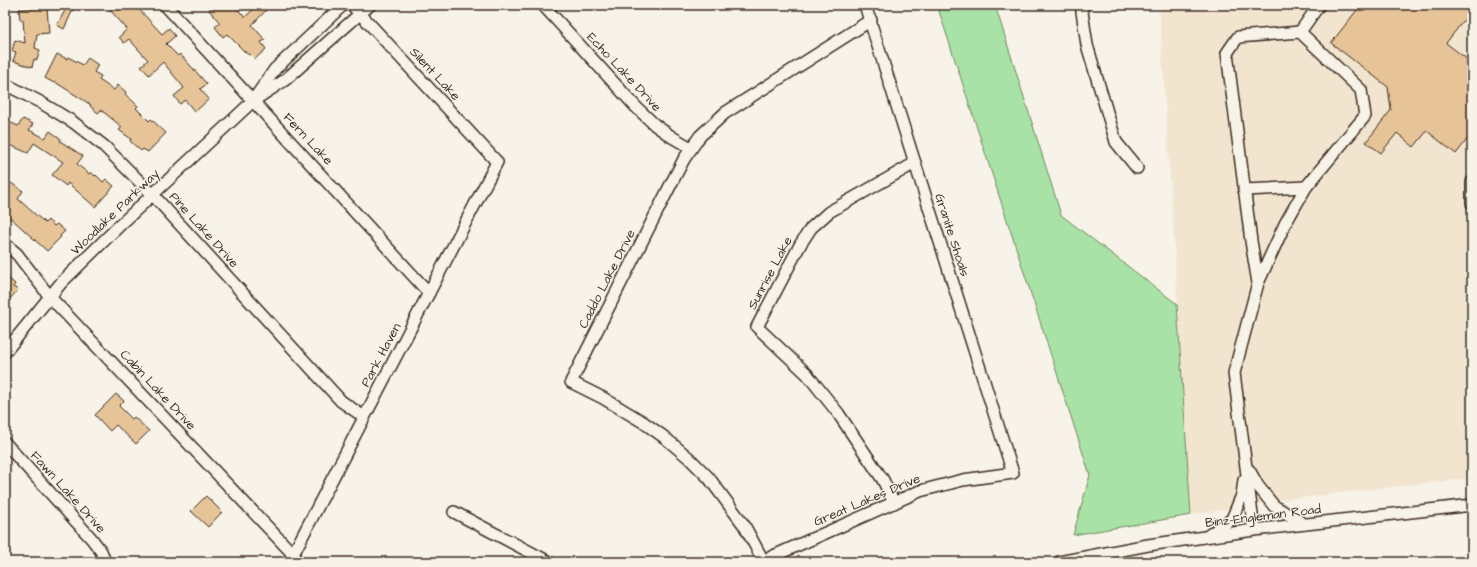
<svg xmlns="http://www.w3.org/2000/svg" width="1477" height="567" font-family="'Architects Daughter',sans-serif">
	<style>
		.built { fill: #f2e5d0 }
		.green { fill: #a9e2a6; stroke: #728662 }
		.building { fill: #e6c498; stroke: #3b2a1e }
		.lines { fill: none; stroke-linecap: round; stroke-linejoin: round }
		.minor-casing { stroke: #3b2a1e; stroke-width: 14 }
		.minor { stroke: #f7f3e8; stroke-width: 11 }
		.labels { text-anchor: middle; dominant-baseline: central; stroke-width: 3; stroke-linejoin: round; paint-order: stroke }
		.street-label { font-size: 13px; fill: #3b2a1e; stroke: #f7f3e8 }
	</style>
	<rect width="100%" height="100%" fill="#f7f3e8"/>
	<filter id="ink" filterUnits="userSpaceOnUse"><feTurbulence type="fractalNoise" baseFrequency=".025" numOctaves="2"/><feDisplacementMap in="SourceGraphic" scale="8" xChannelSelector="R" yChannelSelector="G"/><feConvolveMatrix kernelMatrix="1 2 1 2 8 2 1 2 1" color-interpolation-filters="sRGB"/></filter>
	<g filter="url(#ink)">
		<!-- built -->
		<path class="built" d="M1159 5H1472V478L1290 499 1191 515Z"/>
		<!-- green -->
		<path class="green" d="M937 5H995L1061 215 1177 304 1191 515 1073 535 1090 475Z"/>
		<!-- building -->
		<g class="building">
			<path d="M68 5H75L64 29 57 25Z"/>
			<path d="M115 5H135L162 34 169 28 175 36 166 44 178 56 180 54 207 84 200 89 209 99 195 112 185 100 180 104 174 96 184 88 163 62 149 75 141 66 148 60 129 39 124 43 119 37 127 29 110 10Z"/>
			<path d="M214 5H233L245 17 258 5H271L252 25 265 40 261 42 266 49 255 59 250 54 249 55 245 52 227 34 223 37 215 27 220 23 209 10Z"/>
			<path d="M1361 5H1472V10L1446 43 1472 63V133L1456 154 1427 131 1414 147 1397 133 1381 153 1366 142 1391 110 1388 87 1331 43Z"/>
			<path d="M47 8 49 33 37 34 35 48 40 50 37 60 34 59 32 67 13 61 16 52 12 51 15 40 25 43 23 20H20L19 9Z"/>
			<path d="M57 54 67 59 68 57 83 65 88 58 98 65 94 72 101 76 99 80 114 90 118 85 126 92 125 94 138 106 136 108 149 121 151 119 166 133 148 152 143 149 141 151 130 141 131 139 119 130 122 127 101 110 98 113 90 106 91 105 55 82 54 83 45 78Z"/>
			<path d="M23 119 33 124 29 130 45 138 50 131 61 139 60 141 83 156 77 164 89 174 91 172 95 176 96 175 103 182 106 179 114 186 95 207 68 183 66 186 52 175 63 162 34 143 28 153 5 143V120L18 126Z"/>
			<path d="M5 179 23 191 18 199 45 223 48 220 54 226 57 224 65 231 60 236 61 237 47 251 13 220 5 215Z"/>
			<path d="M5 275 15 284 13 287 18 290 5 304Z"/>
			<path d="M116 394 124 401 119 406 132 419 134 417 149 431 136 444 116 425 110 431 95 415Z"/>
			<path d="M206 496 222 512 208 527 191 511Z"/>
		</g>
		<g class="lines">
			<!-- minor casing -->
			<g class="minor-casing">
				<g id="minor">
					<path d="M165 5 429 293"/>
					<path d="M543 5 636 107 655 125 672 137 691 148"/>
					<path d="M1081 5 1087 45 1116 142 1137 168"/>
					<path d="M1300 32 1319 5"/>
					<path d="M5 84 40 102 73 122 104 146 153 195 341 401 364 417"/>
					<path d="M257 95 275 69 343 5"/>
					<path d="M1472 182V203"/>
					<path d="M1244 190 1306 187"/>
					<path d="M5 244 17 254 50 297 293 554"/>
					<path d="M5 352 61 283 120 225 253 101 285 80 370 5"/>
					<path d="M5 443 91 538 101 551 105 562"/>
					<path d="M1249 470 1258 486 1274 506 1304 524"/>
					<path d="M894 503 883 480 838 413 807 374 757 327 800 245 811 228 829 212 915 163"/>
					<path d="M454 512 549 562"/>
					<path d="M1254 530 1234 373 1258 283 1251 241 1227 53 1238 37 1300 32 1361 90 1365 116 1306 187 1285 224 1258 283"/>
					<path d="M1209 535 1232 519 1242 495 1244 480"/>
					<path d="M289 562 497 162 352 5"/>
					<path d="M760 562 920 491 963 480 1013 473 865 5"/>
					<path d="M764 562 744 525 709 478 689 458 664 437 643 422 603 398 571 382 671 184 684 159 700 136 725 113 871 20"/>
					<path d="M1059 562 1148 545 1254 530 1472 505"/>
				</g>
			</g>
			<!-- minor -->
			<use href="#minor" class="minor"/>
		</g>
	</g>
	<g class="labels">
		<!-- street labels -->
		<g class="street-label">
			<text transform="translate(624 72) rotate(47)">Echo Lake Drive</text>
			<text transform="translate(435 74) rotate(47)">Silent Lake</text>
			<text transform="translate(308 139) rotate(47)">Fern Lake</text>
			<text transform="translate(115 212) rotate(-44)">Woodlake Parkway</text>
			<text transform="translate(204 230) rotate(48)">Pine Lake Drive</text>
			<text transform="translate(952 235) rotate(72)">Granite Shoals</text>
			<text transform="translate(770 273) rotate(-62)">Sunrise Lake</text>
			<text transform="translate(607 279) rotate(-63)">Caddo Lake Drive</text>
			<text transform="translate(381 355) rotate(-62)">Park Haven</text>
			<text transform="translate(158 390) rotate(47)">Cabin Lake Drive</text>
			<text transform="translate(68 492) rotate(48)">Fawn Lake Drive</text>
			<text transform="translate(867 500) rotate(-23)">Great Lakes Drive</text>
			<text transform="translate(1263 516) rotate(-7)">Binz-Engleman Road</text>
		</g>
	</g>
	<!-- margin -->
	<rect width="1477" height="567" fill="none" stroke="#f7f3e8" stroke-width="20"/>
	<rect x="10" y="10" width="1457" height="547" fill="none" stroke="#3b2a1e" stroke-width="1.5" filter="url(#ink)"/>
</svg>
